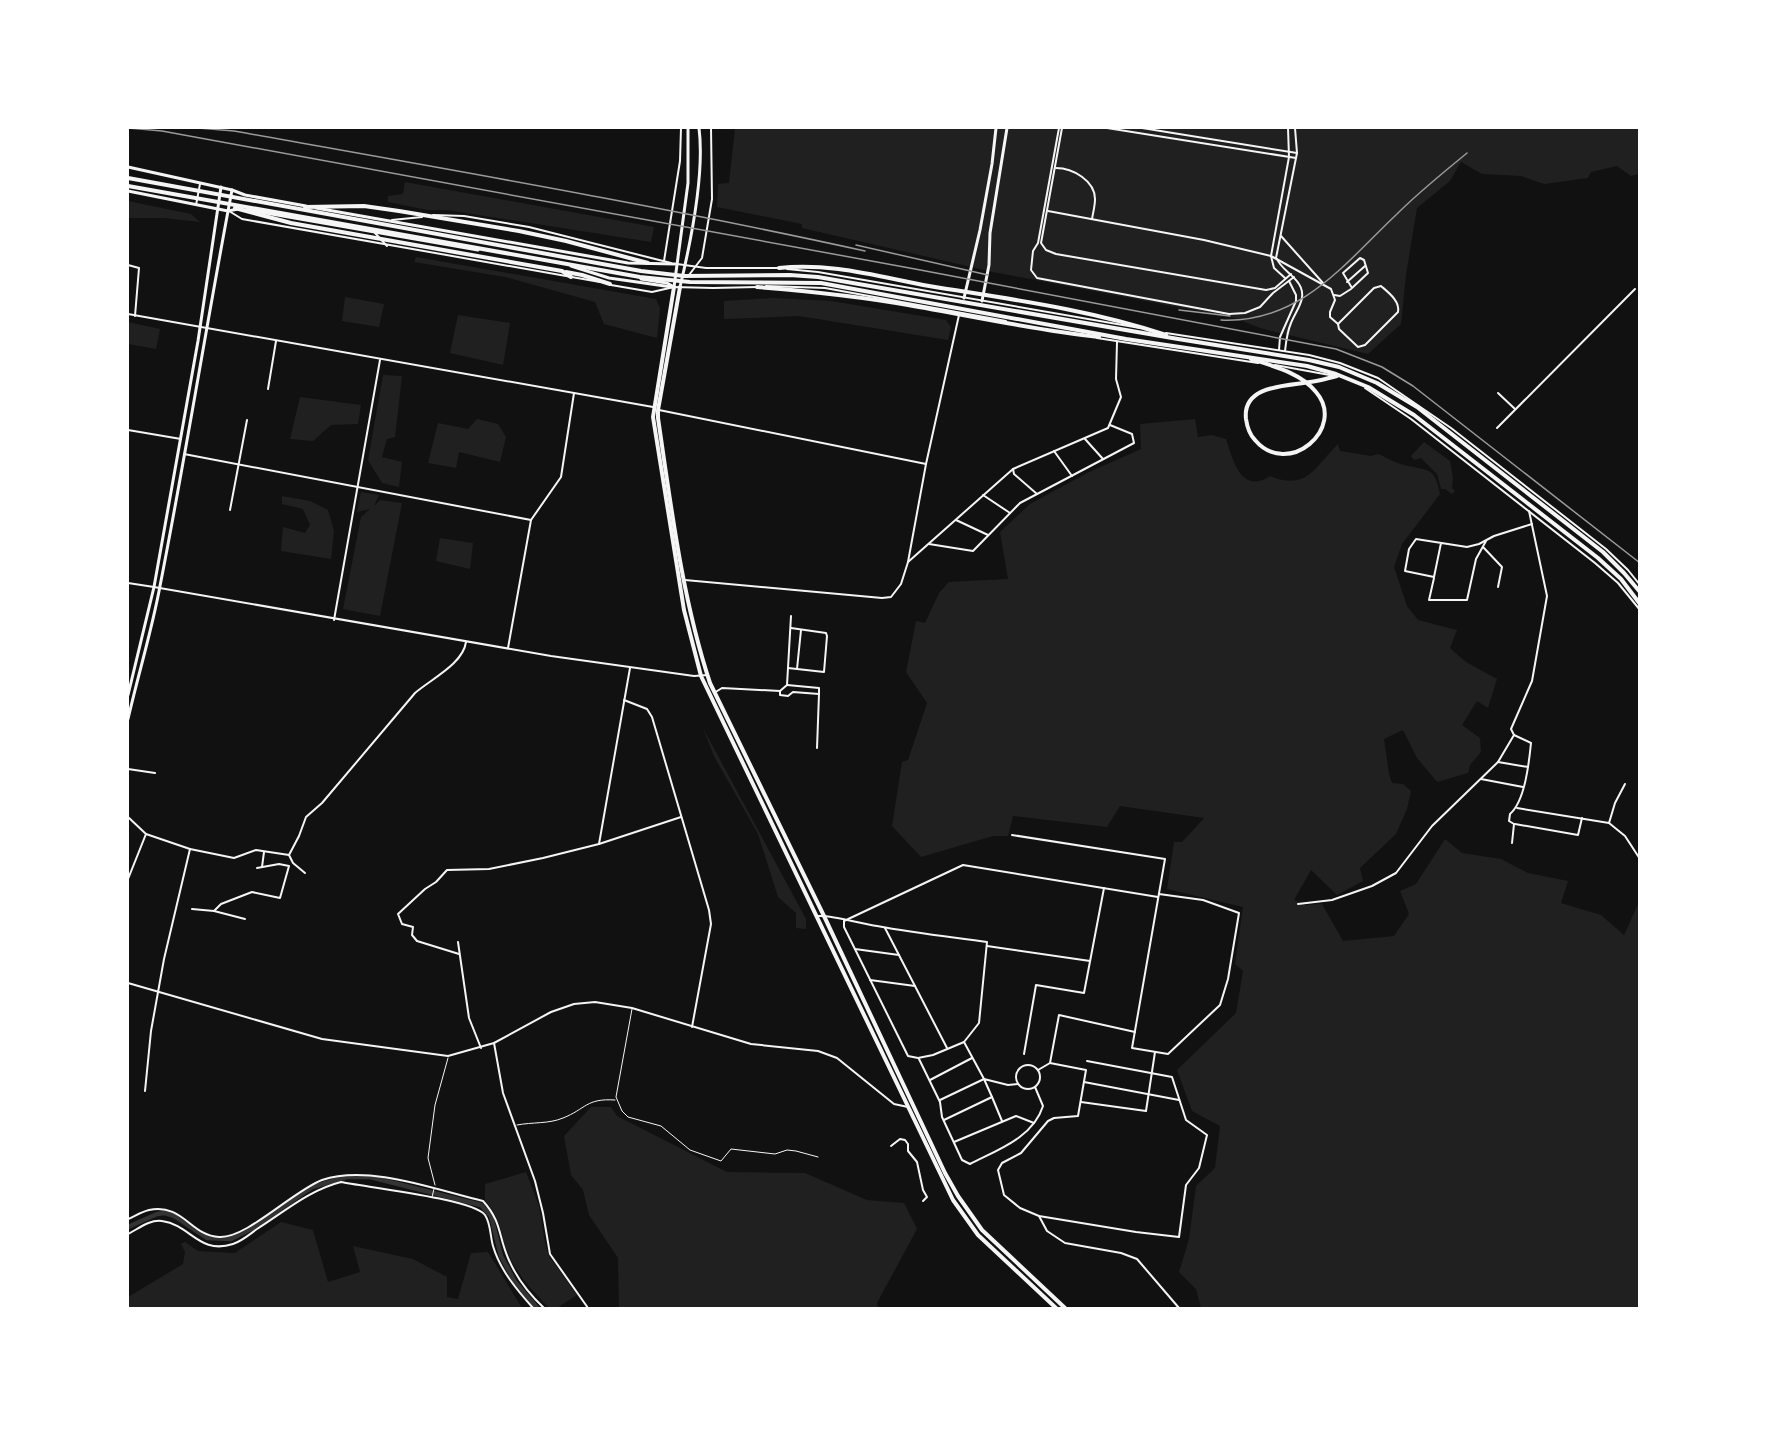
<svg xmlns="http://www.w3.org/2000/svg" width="1767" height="1436" font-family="'Libre Baskerville',serif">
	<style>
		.green { fill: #202020 }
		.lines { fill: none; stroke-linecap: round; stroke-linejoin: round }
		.canal { stroke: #333; stroke-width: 4.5 }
		.service { stroke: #f5f5f5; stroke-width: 1 }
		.minor { stroke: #f5f5f5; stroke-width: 2 }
		.tertiary { stroke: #f5f5f5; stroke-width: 2 }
		.secondary { stroke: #f5f5f5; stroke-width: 3 }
		.primary { stroke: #f5f5f5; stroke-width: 3 }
		.trunk { stroke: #f5f5f5; stroke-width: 4 }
		.rail { stroke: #9a9a9a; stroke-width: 1.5 }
	</style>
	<rect width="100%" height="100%" fill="#111"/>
	<!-- green -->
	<g class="green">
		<path d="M735 128H1639V174L1631 176 1617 166 1591 172 1588 178 1544 184 1521 176 1482 174 1461 162 1450 181 1417 208 1406 275 1401 324 1368 354 1260 328 1235 318 993 272 802 228V224L717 207 718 184 729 183Z"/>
		<path d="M405 182 654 227 651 242 447 210H427L388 202V196L403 194Z"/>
		<path d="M128 201 191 214 200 222 164 218H128Z"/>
		<path d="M416 257 656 299 660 308 657 338 604 324 595 302 505 277 414 262Z"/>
		<path d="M345 297 384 304 379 327 342 321Z"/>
		<path d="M774 298 831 301 946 320 951 327 948 340 799 316 724 319V301Z"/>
		<path d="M458 315 510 323 503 365 450 353Z"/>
		<path d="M128 322 160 329 156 349 128 344Z"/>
		<path d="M383 375 402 376 395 437 387 439 382 457 402 462 399 487 382 483 368 460Z"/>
		<path d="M300 397 361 405 358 424 331 425 313 441 290 439Z"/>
		<path d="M477 419 498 424 506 437 500 462 459 452 456 468 428 463 438 423 468 429Z"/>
		<path d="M1195 419 1198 437 1212 435 1226 439C1233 460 1241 495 1270 476 1307 491 1314 468 1338 444L1340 451 1371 456 1378 454C1386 457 1395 463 1404 465 1428 471 1435 466 1440 494L1402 544 1394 567 1407 606 1418 620 1457 630 1450 648 1466 662 1497 679 1488 708 1477 701 1462 725 1480 738 1481 752 1470 765 1468 773 1437 782 1417 758 1403 730 1384 739 1389 774 1392 783 1403 784 1411 791 1407 809 1396 834 1360 868 1363 881 1337 895 1311 870 1294 900 1305 905 1322 904 1343 941 1394 936 1409 914 1400 891 1416 884 1445 839 1462 853 1501 859 1528 873 1568 881 1561 903 1601 915 1624 935 1639 902V1308H1201L1196 1289 1179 1272 1189 1239 1196 1186 1215 1168 1220 1126 1192 1111 1177 1070 1236 1013 1243 971 1235 964 1243 907 1167 889 1174 842H1182L1204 818 1120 806 1107 827 1013 816 1008 836H993L921 857 892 826 902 762 908 760 927 703 906 672 916 621 925 623 939 593 949 582 1008 579 1000 532 1030 504 1087 473 1141 449 1140 424Z"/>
		<path d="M1424 442 1450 461 1453 478 1452 488 1455 491 1452 494 1445 489H1441L1437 474 1421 458 1414 460 1411 456Z"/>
		<path d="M361 492 379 495 374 506 380 500 402 503 380 616 343 609 361 517 370 509 357 512Z"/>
		<path d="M282 496 310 501 328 510 334 531 331 559 281 551 283 527 305 533 310 525 303 509 282 504Z"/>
		<path d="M440 538 473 543 470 569 436 561Z"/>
		<path d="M703 728 806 919V929L796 928V913L778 897 758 834 714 756Z"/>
		<path d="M591 1107H611L617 1116 727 1172 805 1173 867 1200 904 1203 917 1229 877 1303 878 1308H619L618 1258 589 1215 583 1190 571 1175 564 1136Z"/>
		<path d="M526 1172 539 1206 545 1243 549 1256 577 1295 557 1308H549C534 1292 519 1277 509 1256 499 1233 504 1222 485 1201V1184Z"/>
		<path d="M281 1222 313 1230 328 1282 360 1272 353 1246 413 1259 447 1277V1297L458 1299 471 1253 488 1252 522 1308H128V1297L183 1264 185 1252 181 1244 185 1242 198 1251 235 1253Z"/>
	</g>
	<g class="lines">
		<!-- canal -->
		<path class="canal" d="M128 1227 157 1214 165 1213 174 1216 207 1238 231 1239 253 1228 312 1187 347 1177H370L481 1205 491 1216 501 1256 515 1282 537 1308"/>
		<!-- service -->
		<g class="service">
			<path d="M632 1009 616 1097 622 1111 628 1117 661 1126 690 1150 721 1161 731 1149 775 1154 787 1150 796 1151 818 1157"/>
			<path d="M517 1125C532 1122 549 1124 563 1118 586 1109 586 1098 615 1100"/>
			<path d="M435 1185 428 1158 435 1105 448 1058"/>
			<path d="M432 1197 434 1189"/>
		</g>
		<!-- minor -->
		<g class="minor">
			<path d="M1059 128 1038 243 1033 251 1031 270 1037 278 1229 314 1245 313 1260 307 1273 293 1294 277"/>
			<path d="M1062 128 1041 243 1046 250 1056 254 1266 290 1275 288 1291 274"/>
			<path d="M1107 128 1296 158"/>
			<path d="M1142 128 1297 153"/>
			<path d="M1056 168C1073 168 1095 181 1095 199 1095 206 1093 213 1092 219"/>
			<path d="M1048 211 1204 240 1271 256 1331 289 1335 300 1330 312V317L1338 324"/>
			<path d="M1281 236 1323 283"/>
			<path d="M1271 256 1274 268 1285 278"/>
			<path d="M1360 258 1364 260 1368 273 1352 288 1343 273Z"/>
			<path d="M1277 259C1281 269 1293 274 1299 284 1308 298 1296 310 1291 323 1287 332 1286 342 1285 351"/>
			<path d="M128 265 139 268 135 316"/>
			<path d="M1347 282 1365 266"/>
			<path d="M1381 286C1389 293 1400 301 1398 312L1365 345 1358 347 1339 329 1338 324 1374 288Z"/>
			<path d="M1334 295 1340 296 1351 289"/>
			<path d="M1279 350 1280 337 1296 301V295L1289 281"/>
			<path d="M268 389 276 341"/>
			<path d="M1498 393 1515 409"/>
			<path d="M1497 428 1635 289"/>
			<path d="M128 430 181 439"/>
			<path d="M1085 439 1103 459"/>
			<path d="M1054 451 1072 476"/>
			<path d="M1013 469 1014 474 1037 494"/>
			<path d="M983 495 1010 513"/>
			<path d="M230 510 247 420"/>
			<path d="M956 520 988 535"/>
			<path d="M1441 543 1434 577 1405 571 1409 549 1416 539 1467 547 1479 544 1494 536 1532 524"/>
			<path d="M929 544 973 551 1020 503 1134 443 1132 434 1110 425"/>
			<path d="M1483 547 1502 567 1498 587"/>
			<path d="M1434 578 1429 600H1467L1476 559 1486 541"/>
			<path d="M128 583 154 587"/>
			<path d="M788 668 824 672 827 636 826 633 791 628"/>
			<path d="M797 669 801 630"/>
			<path d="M780 691V695L788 696 793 692 819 694V688L787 685"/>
			<path d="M714 693 722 688 780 691 787 685 791 616"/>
			<path d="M624 700 647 709 652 717 709 910 711 924 692 1027"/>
			<path d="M817 748 819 694"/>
			<path d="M1498 762 1528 767"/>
			<path d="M128 769 155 773"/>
			<path d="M1481 779 1523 787"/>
			<path d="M1625 784 1615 803 1609 823 1625 836 1640 859"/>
			<path d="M1517 808 1609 823"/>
			<path d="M128 817 146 834 190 849 234 858 256 850 289 855"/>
			<path d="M1515 824 1578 835 1582 818"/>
			<path d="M1012 835 1165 859 1132 1048 1168 1054 1220 1005 1228 979 1239 913 1203 900 1159 894"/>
			<path d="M1512 843 1514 824 1509 821 1510 814C1525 801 1529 763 1531 743L1514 735"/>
			<path d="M599 844 630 668"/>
			<path d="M289 855 299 836 306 817 322 803 415 693C431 679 463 664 466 642"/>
			<path d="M289 855 293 863 305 873"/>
			<path d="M262 867 264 852"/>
			<path d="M128 879 146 834"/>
			<path d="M1298 904 1332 900 1372 886 1396 873 1432 826 1498 762 1514 735 1511 729 1532 681 1547 596 1529 511"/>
			<path d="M192 909 214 911 245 919"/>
			<path d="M214 911 221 904 252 892 280 898 289 866 279 864 257 868"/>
			<path d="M818 916C834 915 861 924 877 926 914 933 951 937 987 942L979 1023 964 1042 933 1055 918 1058 908 1056 844 927V921L963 865 1158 897"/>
			<path d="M885 928 947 1048"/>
			<path d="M458 942 469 1018 481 1048"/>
			<path d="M987 946 1090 961"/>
			<path d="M855 949 899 955"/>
			<path d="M459 954 417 941 412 935 413 927 402 924 398 914 425 889 436 882 447 870 489 869 543 858 599 844 681 817"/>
			<path d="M870 980 915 986"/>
			<path d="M128 983 322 1039 448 1056 494 1043 551 1012 574 1004 595 1002 632 1008 751 1044 818 1051 837 1058 894 1104 908 1107"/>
			<path d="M494 1043 503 1093 535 1181 543 1213 550 1254 588 1308"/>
			<path d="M1024 1054 1036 985 1084 993 1104 888"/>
			<path d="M919 1059 940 1102 942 1117 962 1160 970 1164C997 1150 1033 1138 1043 1106L1035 1087"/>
			<path d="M1050 1063 1086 1070 1078 1116 1054 1118 1048 1121 1021 1153 1002 1163 998 1170 1004 1195 1020 1208 1039 1216 1136 1232 1179 1237 1186 1185 1199 1168 1207 1135 1186 1120 1172 1077 1087 1061"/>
			<circle cx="1028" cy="1077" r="12"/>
			<path d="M1038 1070 1050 1063 1059 1015 1135 1032"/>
			<path d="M930 1080 972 1058"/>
			<path d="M1084 1082 1179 1100"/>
			<path d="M145 1091 151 1031 164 959 190 849"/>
			<path d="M992 1097 1002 1121"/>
			<path d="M940 1100 984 1079 964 1042"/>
			<path d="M1081 1102 1146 1111 1155 1052"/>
			<path d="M944 1120 992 1097 984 1079 1008 1085 1018 1084"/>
			<path d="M954 1142 1016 1116 1034 1123"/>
			<path d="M891 1146 900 1139 905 1140 908 1144V1151L917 1162 923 1190 927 1197 923 1201"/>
			<path d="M1039 1216 1047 1231 1065 1243 1121 1253 1137 1259 1179 1308"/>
			<path d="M128 1219C135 1216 141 1212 149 1210 183 1203 191 1236 219 1237 246 1239 293 1191 322 1180 369 1164 436 1190 483 1201 502 1222 498 1235 508 1258 516 1277 529 1294 544 1308"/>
			<path d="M128 1234C138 1229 150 1219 162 1221 191 1225 199 1255 233 1244 242 1241 250 1234 257 1229 284 1212 309 1190 341 1182 365 1187 473 1199 485 1215 491 1224 490 1236 493 1246 500 1270 517 1290 533 1308"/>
		</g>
		<!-- tertiary -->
		<g class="tertiary">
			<path d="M196 205 200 184"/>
			<path d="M229 211 242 219 600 282"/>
			<path d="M433 215 464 216 529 227 671 263"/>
			<path d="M392 220 422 217"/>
			<path d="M375 233 387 246"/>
			<path d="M1271 256 1289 157 1288 128"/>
			<path d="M1276 258 1297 153 1295 128"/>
			<path d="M664 261 680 161 681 128"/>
			<path d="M677 264 706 268H779"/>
			<path d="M787 269 818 272 1140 328"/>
			<path d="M689 275 702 258 712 199 711 128"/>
			<path d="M611 285 652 292 674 287 713 288 757 287"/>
			<path d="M766 286 825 288 1006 321"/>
			<path d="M128 314 653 407"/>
			<path d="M1166 333 1309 355 1340 363 1378 378 1451 428 1606 549 1628 570 1640 585"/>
			<path d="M1097 338 1258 363"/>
			<path d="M1275 365 1335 376"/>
			<path d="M1365 388 1411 419 1595 563 1618 583 1640 610"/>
			<path d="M659 410 926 464"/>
			<path d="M184 454 531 520"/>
			<path d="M908 562 926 464 959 315"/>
			<path d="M685 580 882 598 891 597 901 584 908 562 1013 469 1108 428 1121 397 1116 379 1117 342"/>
			<path d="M154 587 551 656 694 676 708 675"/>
			<path d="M334 620 380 360"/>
			<path d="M508 648 531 520 561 477 574 393"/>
		</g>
		<!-- secondary -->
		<g class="secondary">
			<path d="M964 298 980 230 992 164 996 128"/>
			<path d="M982 301 989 265 990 233 1007 128"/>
			<path d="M128 695 154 587 198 341 221 187"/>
			<path d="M128 719C138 675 152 630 160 586 186 454 207 321 232 190"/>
		</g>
		<!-- primary -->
		<g class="primary">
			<path d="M128 167 232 190 245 195 306 206"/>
			<path d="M128 191 228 211 238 209"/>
			<path d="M316 208 628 263 675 264"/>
			<path d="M248 210 478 250"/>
			<path d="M571 266 609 278 672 287"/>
			<path d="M641 279 667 283 674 287"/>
			<path d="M674 287 688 183V128"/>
			<path d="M680 287C691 241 705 175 699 128"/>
		</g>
		<!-- trunk -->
		<g class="trunk">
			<path d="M128 178 641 271 684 276 790 275 818 277 1178 339 1309 360 1339 367 1377 383 1417 407 1603 552 1624 573 1640 592"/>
			<path d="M128 186 640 277 690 282 821 283 1126 339 1307 366 1336 374 1368 387 1414 415 1598 558 1621 579 1640 604"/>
			<path d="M305 207 364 206 399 211 519 231 566 241 648 263"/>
			<path d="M235 208 291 223 562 271 571 277"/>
			<path d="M779 268C829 262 880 277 929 286 1008 299 1089 309 1166 335"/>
			<path d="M566 272 582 275 610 284"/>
			<path d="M674 287 653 417 684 610 701 676 953 1200 978 1235 1056 1308"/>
			<path d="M680 287 658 410V418C671 506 682 598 710 683L824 916 945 1173 958 1196 982 1230 1065 1308"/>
			<path d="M757 287C807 291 858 296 908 305 972 316 1034 330 1099 337"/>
			<path d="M1251 359C1273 366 1301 373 1316 392 1347 428 1288 479 1255 440 1249 434 1247 426 1246 419 1242 385 1287 386 1310 382 1319 381 1328 378 1337 376"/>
		</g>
		<!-- rail -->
		<g class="rail">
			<path d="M128 128 162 131 915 269 1336 349 1382 367 1413 386 1640 563"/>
			<path d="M198 128 234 131C445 169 656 205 865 251"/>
			<path d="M856 245 988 275"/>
			<path d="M1179 310 1230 316"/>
			<path d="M1221 320C1300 324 1345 263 1397 214 1419 192 1443 173 1467 153"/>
		</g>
	</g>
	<!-- border -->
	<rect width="1767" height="1436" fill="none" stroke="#ffffff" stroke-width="258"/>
</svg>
